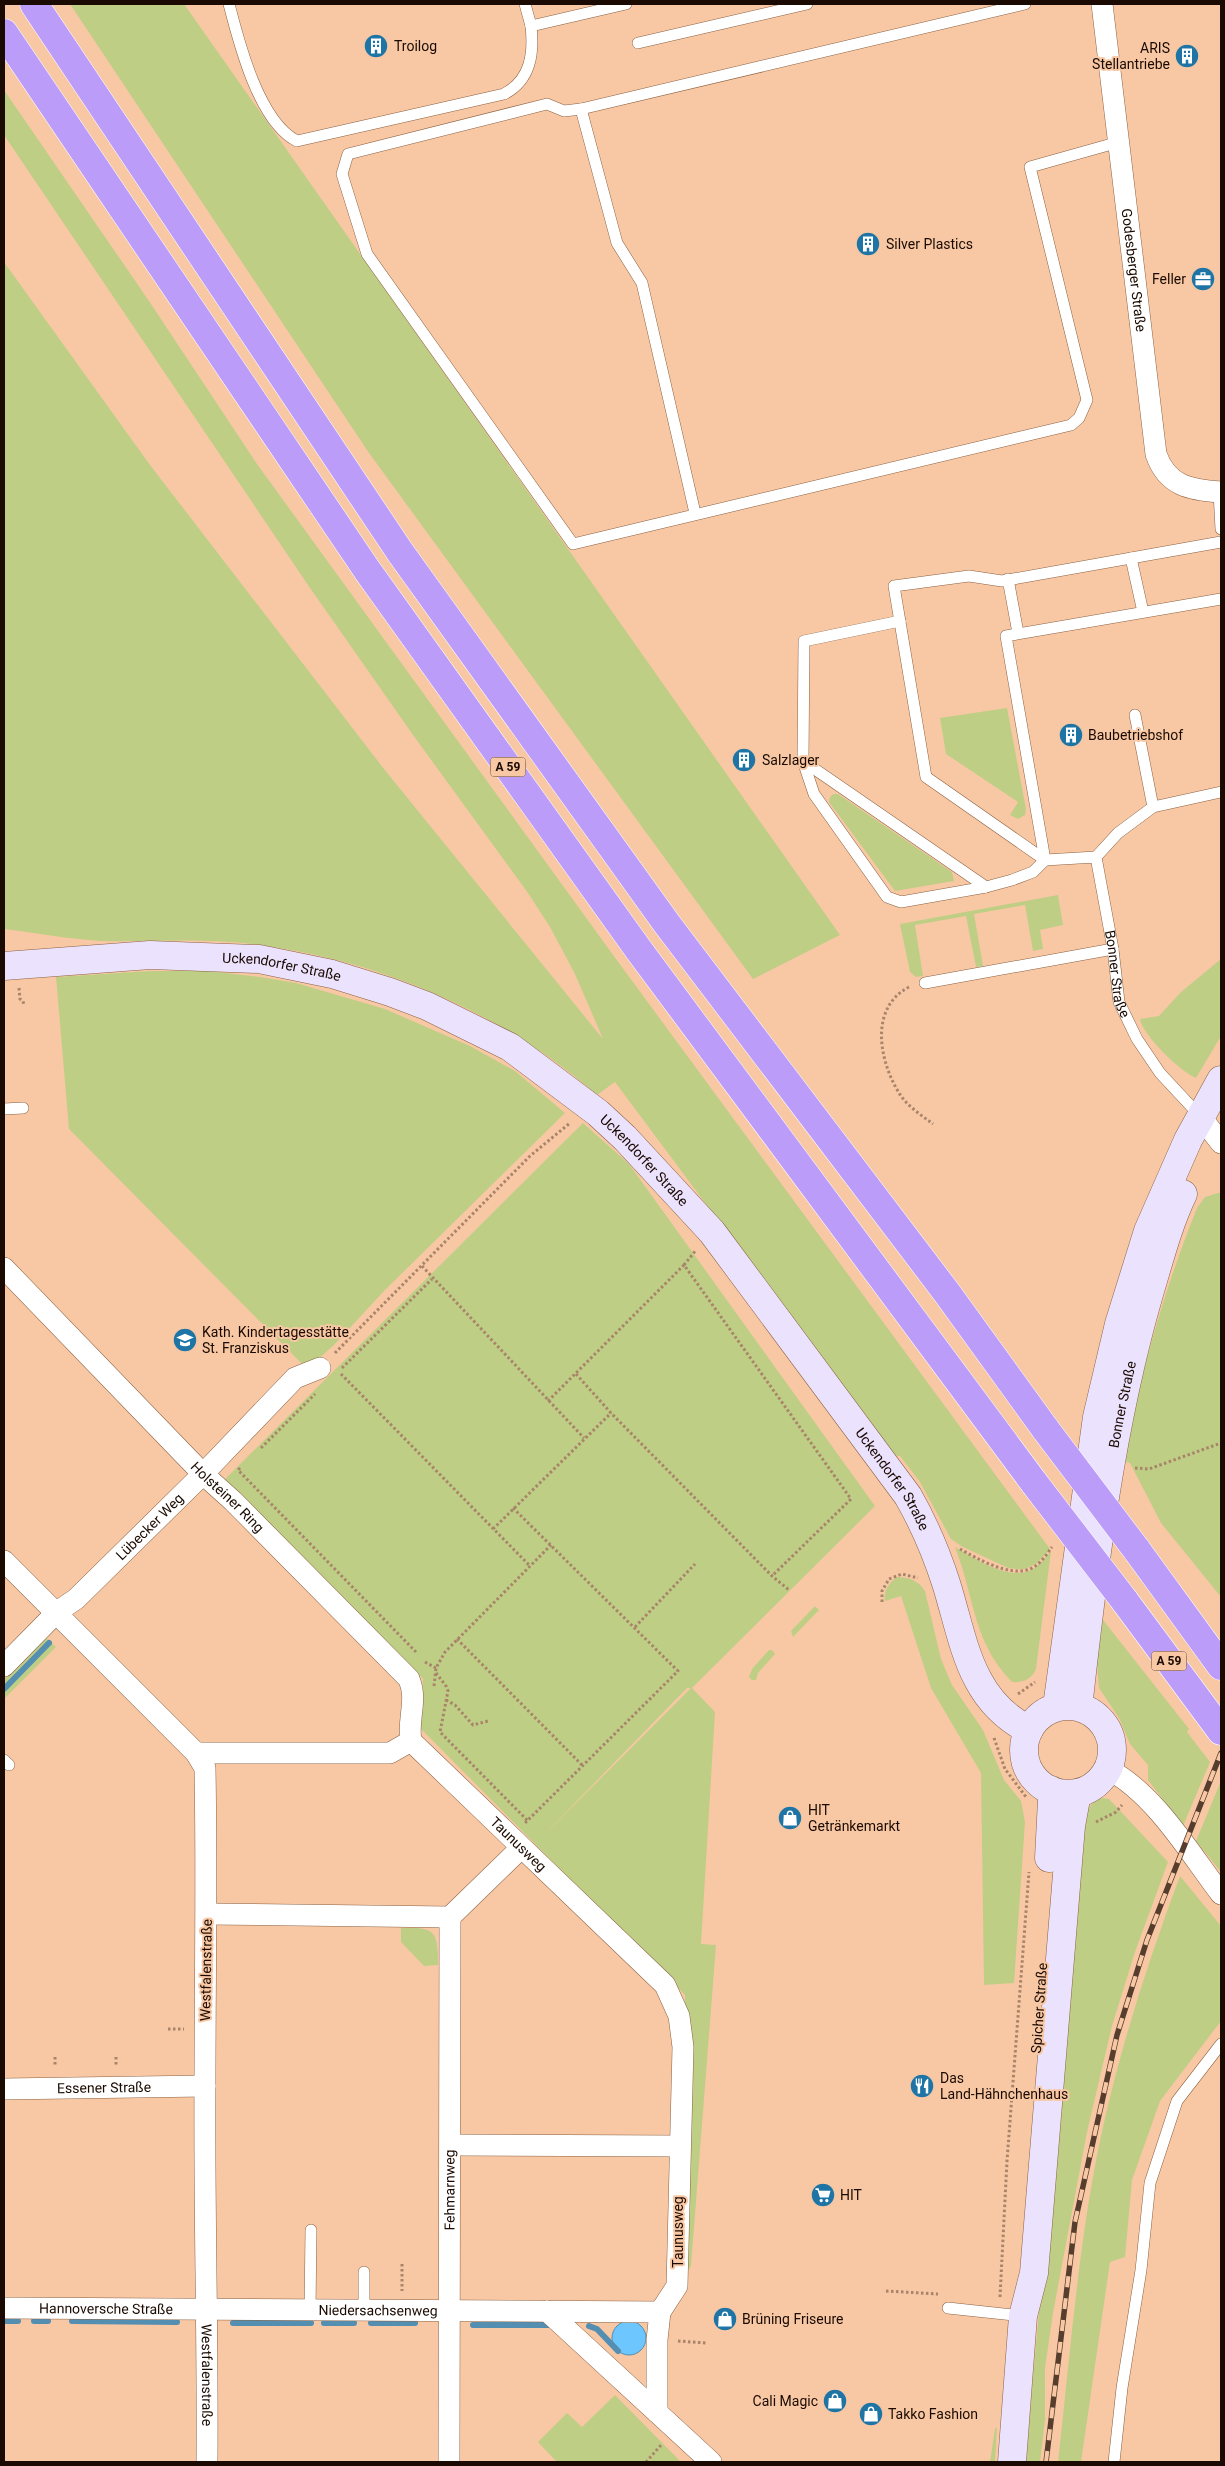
<svg xmlns="http://www.w3.org/2000/svg" width="1225" height="2466" font-family="Roboto,sans-serif">
	<style>
		.green { fill: #bfce85; fill-rule: evenodd }
		.water { fill: #6dc6fd; stroke: #548eb1 }
		.lines { fill: none; stroke-linecap: round; stroke-linejoin: round }
		.stream { stroke: #548eb1; stroke-width: 6 }
		.lane-casing { stroke: #8b6141; stroke-width: 12 }
		.street-casing { stroke: #8b6141; stroke-width: 22 }
		.secondary-casing { stroke: #8b6141; stroke-width: 29 }
		.highway-casing { stroke: #fff; stroke-width: 29 }
		.path { stroke: #a8846a; stroke-width: 3; stroke-dasharray: 2.5 2.5; stroke-linecap: butt }
		.lane { stroke: #fff; stroke-width: 11 }
		.street { stroke: #fff; stroke-width: 21 }
		.secondary { stroke: #ebe2fd; stroke-width: 28 }
		.highway { stroke: #bb9df9; stroke-width: 28 }
		.rail-casing { stroke: #563d2d; stroke-width: 5.5 }
		.rail { stroke: #f8c8a5; stroke-width: 4; stroke-dasharray: 11; stroke-linecap: butt }
		.highway-bridge-casing { stroke: #fff; stroke-width: 29; stroke-linecap: butt }
		.highway-bridge { stroke: #bb9df9; stroke-width: 28 }
		.labels { text-anchor: middle; dominant-baseline: central; stroke-width: 4; stroke-linejoin: round; paint-order: stroke }
		.shield { fill: #f8c8a5; stroke: #5d4332; stroke-width: 1 }
		.shield-label { font-size: 12px; font-weight: bold; fill: #1a0a01 }
		.poi-label { font-size: 14px; fill: #1a0a01; stroke: #f8c8a5; text-anchor: start }
		.street-label { font-size: 14px; fill: #1a0a01; stroke: #f8c8a5 }
	</style>
	<rect width="100%" height="100%" fill="#f8c8a5"/>
	<!-- green -->
	<g class="green">
		<path d="M70 4H184L840 935 753 979 369 453Z"/>
		<path d="M4 90 149 301 257 464 616 959 1050 1549 1036 1564 1025 1569H1017L1008 1568 961 1546 951 1539 920 1482 900 1456 893 1455 615 1082 597 1095C502 1012 377 959 252 944 202 938 152 942 101 941 69 939 36 933 4 929V262L150 465 384 769 603 1039 575 974 550 927 528 893 413 735 310 588 4 135Z"/>
		<path d="M1007 708 1026 809 1025 815 1018 819 1010 815 1018 802 946 754 940 718Z"/>
		<path d="M833 794H838L952 872 954 881 895 891 829 802 830 797Z"/>
		<path d="M1058 895 1063 925 1040 930 1043 949 1033 951 1025 905 974 914 983 966 976 967 966 916 915 925 923 976 916 977 910 972 900 924Z"/>
		<path d="M1221 959V1036L1196 1078C1181 1072 1143 1036 1140 1019L1159 1016 1181 992Z"/>
		<path d="M150 971H208L260 977 296 983 385 1009 470 1046 515 1071 565 1113 385 1290 334 1345 307 1369 69 1129 56 977Z"/>
		<path d="M583 1123 629 1164 875 1506 692 1688 715 1712 701 1944 716 1945 691 2266 686 2273 685 1995 420 1728 423 1679 225 1479ZM687 1688H691L542 1837Z"/>
		<path d="M1218 1193H1221V1597L1161 1523 1130 1463 1124 1461C1140 1374 1164 1290 1197 1208L1205 1197Z"/>
		<path d="M955 1547C974 1558 1008 1581 1031 1570 1039 1566 1045 1558 1051 1551L1036 1669C1032 1679 1023 1683 1012 1682 972 1641 975 1598 955 1547Z"/>
		<path d="M897 1577C909 1577 919 1581 925 1591L941 1659 952 1685 983 1730 1004 1780 1021 1801 1025 1822 1014 1983 984 1985 981 1773 931 1688 901 1596 885 1601C883 1591 889 1583 897 1577Z"/>
		<path d="M815 1606 819 1610 793 1637 791 1631Z"/>
		<path d="M1103 1620 1189 1729 1187 1732 1210 1762 1183 1826 1148 1780V1765L1130 1744 1119 1718 1099 1688 1097 1663Z"/>
		<path d="M46 1638 56 1647 4 1699V1680Z"/>
		<path d="M769 1650H772L775 1654 758 1673 756 1680H752L749 1677 752 1669Z"/>
		<path d="M1221 1781V1872L1196 1841Z"/>
		<path d="M1103 1798 1109 1799 1168 1862 1135 1952 1112 2026 1087 2132 1053 2313 1045 2368V2420L1040 2462H1025L1086 1810 1097 1799Z"/>
		<path d="M1180 1876 1221 1926V2021L1160 2101 1132 2180 1125 2257 1110 2262 1081 2462H1058C1071 2348 1079 2231 1105 2118 1124 2036 1150 1956 1180 1876Z"/>
		<path d="M401 1928C435 1927 438 1931 438 1965L424 1966 401 1942Z"/>
		<path d="M615 2395 681 2462H557L538 2442 567 2413 582 2427Z"/>
		<path d="M997 2427 995 2462H990L995 2429Z"/>
	</g>
	<!-- water -->
	<circle class="water" cx="629" cy="2338" r="17"/>
	<g class="lines">
		<!-- stream -->
		<g class="stream">
			<path d="M4 1689 49 1643"/>
			<path d="M4 2321H18"/>
			<path d="M34 2321H48"/>
			<path d="M72 2321 177 2322"/>
			<path d="M233 2323H311"/>
			<path d="M324 2323H354"/>
			<path d="M371 2323H415"/>
			<path d="M473 2325H552"/>
			<path d="M589 2326 597 2329 618 2351"/>
		</g>
		<!-- lane casing -->
		<g class="lane-casing">
			<g id="lane">
				<path d="M229 4C239 43 259 122 297 141L504 94C531 80 534 53 531 26"/>
				<path d="M525 4 531 26 626 4"/>
				<path d="M638 43 807 4"/>
				<path d="M581 109 564 111 547 104 348 154 342 174 367 254 573 544 1071 425 1079 418 1087 400 1030 167 1119 142"/>
				<path d="M1219 492 1221 529"/>
				<path d="M695 513 642 283 617 243 581 109 1025 4"/>
				<path d="M1131 558 1143 612"/>
				<path d="M1008 579 1018 633"/>
				<path d="M900 621 804 641 803 761 814 794 887 897 901 902 986 887 1012 880 1033 872 1045 860"/>
				<path d="M1135 715 1153 807"/>
				<path d="M803 761 986 887"/>
				<path d="M1096 857 1118 833 1153 807 1221 792"/>
				<path d="M1045 860 926 777 894 586 969 576 1002 581 1221 542"/>
				<path d="M1045 860 1006 636 1221 599"/>
				<path id="s1" d="M1045 860 1096 857 1113 949 1119 1002 1137 1039 1160 1073 1200 1116"/>
				<path d="M925 983 1113 949"/>
				<path d="M4 1109 23 1108"/>
				<path d="M4 1760 9 1765"/>
				<path d="M948 2308 1023 2316"/>
				<path d="M310 2311 311 2230"/>
				<path d="M364 2311V2272"/>
				<path d="M1114 2462 1122 2388 1141 2270 1150 2183 1177 2101 1221 2044"/>
			</g>
		</g>
		<!-- street casing -->
		<g class="street-casing">
			<g id="street">
				<path id="s2" d="M1102 4 1156 454C1167 486 1190 490 1221 492"/>
				<path d="M1200 1116 1221 1143"/>
				<path id="s3" d="M4 1268 203 1474 233 1501 409 1679C418 1701 407 1719 411 1741"/>
				<path id="s4" d="M4 1561 196 1753 205 1768C207 1874 205 1979 205 2085 204 2211 208 2337 207 2462"/>
				<path id="s5" d="M4 1666 57 1612 76 1599 203 1474 295 1378 320 1368"/>
				<path id="s6" d="M411 1741 665 1985 679 2016 683 2047 677 2286 660 2312"/>
				<path d="M196 1753H390L411 1741"/>
				<path d="M1108 1769C1155 1794 1189 1852 1221 1894"/>
				<path d="M207 1914 450 1917 521 1848"/>
				<path id="s7" d="M4 2089 205 2086"/>
				<path d="M451 2145 679 2146"/>
				<path id="s8" d="M4 2308 660 2312"/>
				<path d="M547 2311 711 2462"/>
				<path d="M657 2412V2340L660 2312"/>
				<path id="s9" d="M449 2462 450 1917"/>
			</g>
		</g>
		<!-- secondary casing -->
		<g class="secondary-casing">
			<g id="secondary">
				<path id="s10" d="M4 966 150 955 259 959 332 974 390 992 427 1006 510 1047 598 1113 625 1138 712 1232 908 1496C924 1524 936 1552 946 1583 964 1640 969 1700 1029 1730"/>
				<circle cx="1068" cy="1750" r="44"/>
				<path d="M1057 1707 1097 1417 1119 1324 1148 1231 1188 1140 1221 1080"/>
				<path id="s11" d="M1081 1707 1079 1699C1094 1564 1111 1425 1149 1294 1159 1261 1168 1225 1183 1194"/>
				<path d="M1049 1858 1052 1800 1051 1790"/>
				<path d="M1012 2462 1023 2316 1034 2273 1071 1826 1077 1793"/>
			</g>
		</g>
		<!-- highway casing -->
		<g class="highway-casing">
			<g id="highway">
				<path d="M34 4 400 552 667 924 947 1293 1046 1430"/>
				<path d="M4 33 367 570 638 949 1035 1484"/>
				<path d="M1136 1549 1221 1666"/>
				<path d="M1124 1600 1221 1731"/>
			</g>
		</g>
		<!-- path -->
		<g class="path">
			<path d="M909 987C869 1008 879 1060 899 1093 907 1106 921 1115 933 1124"/>
			<path d="M19 988 20 999 23 1001 24 1006"/>
			<path d="M684 1265 696 1250"/>
			<path d="M422 1266 584 1438"/>
			<path d="M335 1353 530 1156 570 1123"/>
			<path d="M342 1368 432 1279"/>
			<path d="M341 1374 530 1566"/>
			<path d="M576 1374 611 1413 772 1576 789 1590"/>
			<path d="M548 1401 684 1265 851 1499 772 1576"/>
			<path d="M261 1448 315 1394"/>
			<path d="M240 1468 238 1470 416 1652"/>
			<path d="M1135 1468 1149 1469 1221 1443"/>
			<path d="M513 1508 678 1671 525 1823"/>
			<path d="M493 1529 611 1413"/>
			<path d="M960 1549C978 1559 1009 1577 1030 1569 1040 1565 1046 1555 1052 1547"/>
			<path d="M882 1602V1591L889 1579 902 1574 918 1578"/>
			<path d="M635 1627 695 1564"/>
			<path d="M457 1639 583 1766"/>
			<path d="M425 1662 436 1668"/>
			<path d="M436 1673 446 1686 448 1691 440 1732 528 1821"/>
			<path d="M434 1686 436 1668 445 1652 551 1545"/>
			<path d="M1018 1694 1035 1682"/>
			<path d="M446 1700 455 1705 473 1725 488 1721"/>
			<path d="M994 1738 1005 1769 1026 1797"/>
			<path d="M1096 1822 1116 1812 1122 1805"/>
			<path d="M168 2029H184"/>
			<path d="M55 2057V2066"/>
			<path d="M116 2057V2066"/>
			<path d="M402 2264V2291"/>
			<path d="M886 2291 938 2294"/>
			<path d="M1000 2297 1007 2161 1029 1872"/>
			<path d="M678 2341 706 2343"/>
			<path d="M646 2462 662 2444"/>
		</g>
		<!-- lane -->
		<use href="#lane" class="lane"/>
		<!-- street -->
		<use href="#street" class="street"/>
		<!-- secondary -->
		<use href="#secondary" class="secondary"/>
		<!-- highway -->
		<use href="#highway" class="highway"/>
		<!-- rail casing -->
		<g class="rail-casing">
			<path id="rail" d="M1046 2462 1075 2222 1117 2035 1147 1940 1221 1753"/>
		</g>
		<!-- rail -->
		<use href="#rail" class="rail"/>
		<!-- highway-bridge casing -->
		<g class="highway-bridge-casing">
			<g id="highway-bridge">
				<path d="M1046 1430 1136 1549"/>
				<path d="M1035 1484 1124 1600"/>
			</g>
		</g>
		<!-- highway-bridge -->
		<use href="#highway-bridge" class="highway-bridge"/>
	</g>
	<!-- icons -->
	<defs>
		<g id="building-disc" transform="scale(1.25)"><circle r="9.5" fill="#1e75a5" stroke="#f8c8a5"/><path d="M-4-6H4V6H1V3H-1V6H-4ZM-2.5-4.3h1.7v1.8h-1.7ZM.8-4.3h1.7v1.8H.8ZM-2.5-1h1.7V.8h-1.7ZM.8-1h1.7V.8H.8Z" fill="#fff"/></g>
		<g id="office-disc" transform="scale(1.25)"><circle r="9.5" fill="#1e75a5" stroke="#f8c8a5"/><path d="M-6-3h4V-5.5h4V-3h4V5H-6ZM-1-4.5V-3h2v-1.5ZM-6 0V1H6V0Z" fill="#fff"/></g>
		<g id="school-disc" transform="scale(1.25)"><circle r="9.5" fill="#1e75a5" stroke="#f8c8a5"/><path d="M0-5L7-2L0 1L-7-2ZM-4 1L0 2.5L4 1V4Q0 6-4 4Z" fill="#fff"/></g>
		<g id="shop-disc" transform="scale(1.25)"><circle r="9.5" fill="#1e75a5" stroke="#f8c8a5"/><path d="M-5-2.5h2.3a2.7 3.5 0 0 1 5.4 0H5L5.5 6h-11ZM-1.5-2.5h3a1.5 2.3 0 0 0-3 0Z" fill="#fff"/></g>
		<g id="restaurant-disc" transform="scale(1.25)"><circle r="9.5" fill="#1e75a5" stroke="#f8c8a5"/><path d="M-5-6h1v4h1v-4h1v4h1v-4h1v5L-1.5 .5V6h-2V.5L-5-1ZM5-6V6H3V1.5H1.5Q1.5-4 5-6Z" fill="#fff"/></g>
		<g id="supermarket-disc" transform="scale(1.25)"><circle r="9.5" fill="#1e75a5" stroke="#f8c8a5"/><path d="M-6-5.5h2.5l.6 2H6L4.5 2H-2.5L-4.4-4H-6ZM-1.5 3.2a1.3 1.3 0 1 0 .1 0ZM3 3.2a1.3 1.3 0 1 0 .1 0Z" fill="#fff"/></g>
	</defs>
	<g fill-rule="evenodd">
		<use href="#building-disc" x="376" y="46"/>
		<use href="#building-disc" x="1187" y="56"/>
		<use href="#building-disc" x="868" y="244"/>
		<use href="#office-disc" x="1203" y="279"/>
		<use href="#building-disc" x="1071" y="735"/>
		<use href="#building-disc" x="744" y="760"/>
		<use href="#school-disc" x="185" y="1340"/>
		<use href="#shop-disc" x="790" y="1818"/>
		<use href="#restaurant-disc" x="922" y="2086"/>
		<use href="#supermarket-disc" x="823" y="2195"/>
		<use href="#shop-disc" x="725" y="2319"/>
		<use href="#shop-disc" x="835" y="2401"/>
		<use href="#shop-disc" x="871" y="2414"/>
	</g>
	<g class="labels">
		<!-- shield labels -->
		<g class="shield">
			<rect x="490.5" y="757.5" width="35" height="19" rx="4"/>
			<rect x="1151.5" y="1651.5" width="35" height="19" rx="4"/>
		</g>
		<g class="shield-label">
			<text x="508" y="767">A 59</text>
			<text x="1169" y="1661">A 59</text>
		</g>
		<!-- poi labels -->
		<g class="poi-label">
			<text x="394" y="46">Troilog</text>
			<text x="1170" y="48" text-anchor="end">ARIS<tspan x="1170" dy="16">Stellantriebe</tspan></text>
			<text x="886" y="244">Silver Plastics</text>
			<text x="1186" y="279" text-anchor="end">Feller</text>
			<text x="1088" y="735">Baubetriebshof</text>
			<text x="762" y="760">Salzlager</text>
			<text x="202" y="1332">Kath. Kindertagesstätte<tspan x="202" dy="16">St. Franziskus</tspan></text>
			<text x="808" y="1810">HIT<tspan x="808" dy="16">Getränkemarkt</tspan></text>
			<text x="940" y="2078">Das<tspan x="940" dy="16">Land-Hähnchenhaus</tspan></text>
			<text x="840" y="2195">HIT</text>
			<text x="742" y="2319">Brüning Friseure</text>
			<text x="818" y="2401" text-anchor="end">Cali Magic</text>
			<text x="888" y="2414">Takko Fashion</text>
		</g>
		<!-- street labels -->
		<g class="street-label">
			<text stroke="none"><textPath href="#s2" startOffset="268">Godesberger Straße</textPath></text>
			<text stroke="none"><textPath href="#s10" startOffset="279">Uckendorfer Straße</textPath></text>
			<text stroke="none"><textPath href="#s1" startOffset="170">Bonner Straße</textPath></text>
			<text stroke="none"><textPath href="#s10" startOffset="699">Uckendorfer Straße</textPath></text>
			<text stroke="none"><textPath href="#s11" startOffset="306">Bonner Straße</textPath></text>
			<text stroke="none"><textPath href="#s10" startOffset="1104">Uckendorfer Straße</textPath></text>
			<text stroke="none"><textPath href="#s3" startOffset="320">Holsteiner Ring</textPath></text>
			<text stroke="none"><textPath href="#s5" startOffset="202">Lübecker Weg</textPath></text>
			<text stroke="none"><textPath href="#s6" startOffset="149">Taunusweg</textPath></text>
			<text transform="translate(206 1970) rotate(-89)">Westfalenstraße</text>
			<text transform="translate(1039 2008) rotate(-86)">Spicher Straße</text>
			<text stroke="none"><textPath href="#s7" startOffset="100">Essener Straße</textPath></text>
			<text stroke="none"><textPath href="#s9" startOffset="272">Fehmarnweg</textPath></text>
			<text transform="translate(678 2232) rotate(-90)">Taunusweg</text>
			<text stroke="none"><textPath href="#s8" startOffset="102">Hannoversche Straße</textPath></text>
			<text stroke="none"><textPath href="#s8" startOffset="374">Niedersachsenweg</textPath></text>
			<text stroke="none"><textPath href="#s4" startOffset="896">Westfalenstraße</textPath></text>
		</g>
	</g>
	<!-- border -->
	<rect width="1225" height="2466" fill="none" stroke="#1a0a01" stroke-width="10"/>
</svg>
